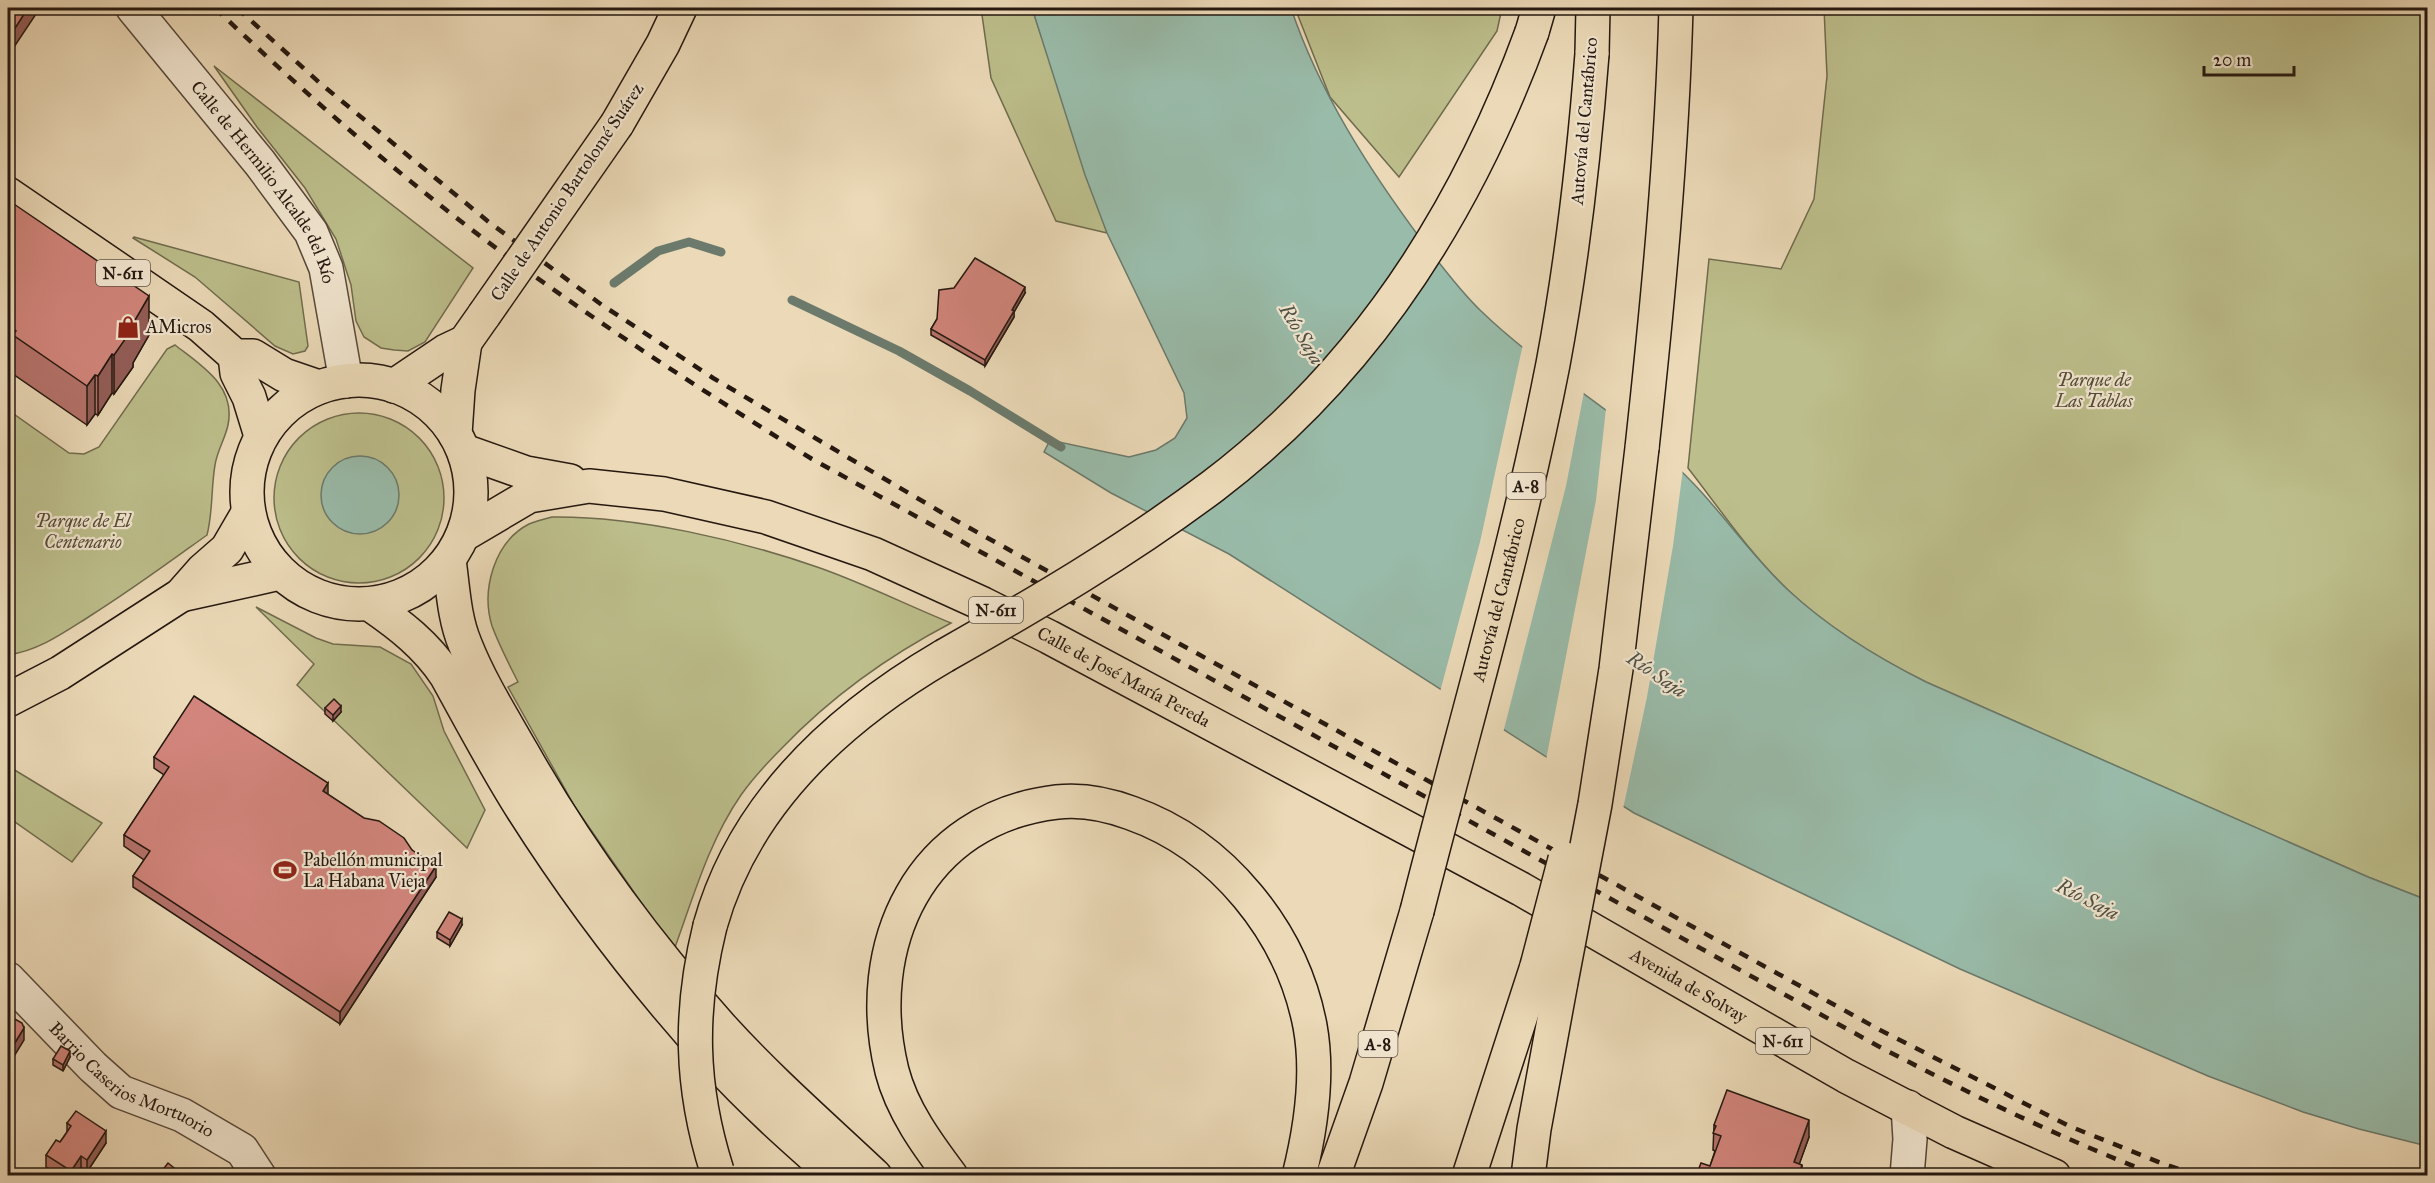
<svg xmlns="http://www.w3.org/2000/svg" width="2435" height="1183" font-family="'IM FELL Great Primer',serif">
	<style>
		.green { fill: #bcbe8b; stroke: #706b4e; stroke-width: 1.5 }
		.water { fill: #99bba9; stroke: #6b7a6c; stroke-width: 1.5 }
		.pier { fill: #ebd9b7 }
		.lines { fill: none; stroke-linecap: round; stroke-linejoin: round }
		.stream { stroke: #6b7a6c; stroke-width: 9 }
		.minor-casing { stroke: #56483a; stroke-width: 36 }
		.primary-casing { stroke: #251810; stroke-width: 36 }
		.trunk-casing { stroke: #251810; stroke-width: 36 }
		.motorway-casing { stroke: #251810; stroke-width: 36 }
		.minor { stroke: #f2e6d0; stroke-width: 33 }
		.primary { stroke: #ebd9b7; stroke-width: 33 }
		.trunk { stroke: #ebd9b7; stroke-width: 33 }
		.motorway { stroke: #ebd9b7; stroke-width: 33 }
		.rail { stroke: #251810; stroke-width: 4.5; stroke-dasharray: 10 10; stroke-linecap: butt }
		.primary-bridge-casing { stroke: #251810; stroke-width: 36; stroke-linecap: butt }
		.motorway-bridge-casing { stroke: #251810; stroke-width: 36; stroke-linecap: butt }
		.primary-bridge { stroke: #ebd9b7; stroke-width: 33 }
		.motorway-bridge { stroke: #ebd9b7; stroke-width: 33 }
		.wall { fill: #b5726b; stroke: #251810; stroke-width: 1.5 }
		.shaded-wall { fill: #935d57; stroke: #251810; stroke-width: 1.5 }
		.building { fill: #d2857c; stroke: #251810; stroke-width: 1.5 }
		.labels { text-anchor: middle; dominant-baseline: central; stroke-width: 4.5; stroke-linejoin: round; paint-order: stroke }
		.shield { fill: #f2e6d0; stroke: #62564a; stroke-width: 1.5 }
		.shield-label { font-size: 16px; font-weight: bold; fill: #251810 }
		.street-label { font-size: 18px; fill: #251810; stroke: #f2e6d0 }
		.poi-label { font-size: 18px; fill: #251810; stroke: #f2e6d0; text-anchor: start }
		.park-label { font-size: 18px; font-style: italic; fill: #524a35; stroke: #f2e6d0 }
		.water-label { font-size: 20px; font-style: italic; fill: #4e5146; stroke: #f2e6d0 }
	</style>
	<rect width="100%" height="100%" fill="#ebd9b7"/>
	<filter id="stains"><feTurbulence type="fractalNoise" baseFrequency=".00333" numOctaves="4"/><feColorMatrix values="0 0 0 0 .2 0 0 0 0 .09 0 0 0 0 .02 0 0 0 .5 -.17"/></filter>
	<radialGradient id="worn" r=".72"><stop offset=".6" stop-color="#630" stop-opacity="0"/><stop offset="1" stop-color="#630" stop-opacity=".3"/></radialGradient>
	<!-- green -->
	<g class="green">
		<path d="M981 8H1032L1107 233 1056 221 991 78Z"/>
		<path d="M1295 8H1502L1497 31 1399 177 1330 97Z"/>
		<path d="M1824 8H2427V900L2368 877 1926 682C1876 657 1828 628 1788 590 1750 554 1720 509 1688 468L1709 259 1781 269 1814 199 1827 76Z"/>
		<path d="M214 66 473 268 425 342 408 351 394 350 381 348 364 337 356 321 351 285 336 239 305 188 257 127Z"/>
		<path d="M134 237 299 282 308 346 305 351 293 354 275 346 195 277 133 238Z"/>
		<path d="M175 345C202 366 236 386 228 425 225 439 217 451 215 465 211 488 213 512 207 535 168 563 130 591 90 616 63 633 40 650 8 655V410L69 453 84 454 99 447 167 349Z"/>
		<circle cx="359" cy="498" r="85"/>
		<path d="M552 517C637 516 740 540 820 568 865 584 907 605 951 623 888 656 832 696 783 747 768 762 753 778 741 795 709 841 693 898 674 950L575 807 508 687 518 682C509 664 499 645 492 626 481 590 494 542 529 524 536 521 544 519 552 517Z"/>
		<path d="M256 607 316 638 333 644 380 647 411 664 433 696 444 731 485 810 467 848 297 685 314 664Z"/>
		<path d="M8 766 102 823 72 862 8 817Z"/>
	</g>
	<!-- water -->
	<g class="water">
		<path d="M1032 8H1291C1319 92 1370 171 1423 242 1441 265 1459 290 1481 311 1539 367 1610 408 1670 461 1714 499 1745 550 1788 590 1829 628 1876 657 1926 682L2368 877 2427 900V1146L2359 1129 2303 1112 2208 1076 1960 969 1634 813 1229 554 1111 493 1044 452 1050 440 1129 457 1156 450 1175 438 1187 418 1184 393 1107 233 1085 175Z"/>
		<circle cx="360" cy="495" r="39"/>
	</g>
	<!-- pier -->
	<g class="pier">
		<path d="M1523 344 1584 392 1566 486 1503 733 1440 692 1480 542Z"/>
		<path d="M1606 408 1683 469 1673 546 1647 697 1623 809 1546 760 1596 500Z"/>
	</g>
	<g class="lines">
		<!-- stream -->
		<g class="stream">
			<path d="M614 283 658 251 689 242 721 252"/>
			<path d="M792 300 899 351 970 391 1061 447"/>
		</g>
		<!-- minor casing -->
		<g class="minor-casing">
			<g id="minor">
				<path id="s1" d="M133 8 260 163 311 232 326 268 346 381"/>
				<path id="s2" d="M8 979 93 1067 121 1092 182 1115 242 1150 259 1176"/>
				<path d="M1907 1176 1910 1139 1908 1107"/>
			</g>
		</g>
		<!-- primary casing -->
		<g class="primary-casing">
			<g id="primary">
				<path d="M617 124 663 44 680 8"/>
				<path d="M394 386 446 351 465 342 484 315"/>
				<path d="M455 434 458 390 465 342"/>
				<path d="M181 595 280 573"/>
				<path d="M8 700 60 673 181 595 203 570 227 549 248 513"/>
			</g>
		</g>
		<!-- trunk casing -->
		<g class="trunk-casing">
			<g id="trunk">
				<path d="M8 194 201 326 235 356H253L284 375 319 387"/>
				<path d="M235 356 237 373 249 397 261 436"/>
				<circle cx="359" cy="492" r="112"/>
				<path d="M464 451 526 473 570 481"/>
				<path id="s3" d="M463 535 529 496 589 486 664 494 766 517 873 554 983 604 1049 637 1521 889 1846 1076 1954 1132 2054 1176"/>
			</g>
		</g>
		<!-- motorway casing -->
		<g class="motorway-casing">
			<g id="motorway">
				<path d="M1532 32 1539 8"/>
				<path d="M1592 54 1593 8"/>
				<path d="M1642 448C1658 301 1672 155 1676 8"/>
				<path d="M449 560C453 588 454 618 465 644 480 682 502 717 522 752 578 851 646 943 721 1027 769 1080 823 1127 875 1176"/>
				<path d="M371 605C400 625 426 645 446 675 471 720 495 766 523 810 579 898 644 983 714 1060 751 1101 794 1139 836 1176"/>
				<path d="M710 926C744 804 838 718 944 656"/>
				<path d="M951 1176C927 1144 902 1110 892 1071 861 945 920 818 1057 802 1083 799 1107 804 1131 813 1222 845 1292 932 1310 1026 1319 1075 1311 1128 1299 1176"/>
				<path d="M1333 1176 1366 1083 1417 911"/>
				<path d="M1469 1176 1537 966"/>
				<path d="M1528 1176 1534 1129 1561 982"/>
			</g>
		</g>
		<!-- minor -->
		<use href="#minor" class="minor"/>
		<!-- primary -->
		<use href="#primary" class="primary"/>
		<!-- trunk -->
		<use href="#trunk" class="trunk"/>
		<!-- motorway -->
		<use href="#motorway" class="motorway"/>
		<!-- rail -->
		<g class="rail">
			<path d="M215 8C300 89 390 168 484 239 589 318 700 389 812 459L1878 1046C1970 1094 2062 1139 2159 1176"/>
			<path d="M237 8 321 84 490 223 602 305 713 378 946 515 1880 1030 2069 1126 2161 1163 2200 1176"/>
		</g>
		<!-- primary-bridge casing -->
		<g class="primary-bridge-casing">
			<path id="primary-bridge" d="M484 315 617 124"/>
		</g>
		<!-- motorway-bridge casing -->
		<g class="motorway-bridge-casing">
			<g id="motorway-bridge">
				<path d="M944 656C1036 604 1128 550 1213 486 1366 370 1467 210 1532 32"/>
				<path id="s4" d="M1417 911C1463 729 1517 549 1553 364 1572 262 1584 158 1592 54"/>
				<path d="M710 926C689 1011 690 1086 717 1171"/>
				<path d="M1537 966 1565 859"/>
				<path d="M1561 982 1595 804 1616 669 1642 448"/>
			</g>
		</g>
		<!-- primary-bridge -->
		<use href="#primary-bridge" class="primary-bridge"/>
		<!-- motorway-bridge -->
		<use href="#motorway-bridge" class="motorway-bridge"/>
	</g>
	<!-- wall -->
	<g class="wall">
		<path d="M8 200 149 335 133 363V367L114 394 112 393 98 415 95 414 87 425 13 374V368L8 364Z"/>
		<path d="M1025 293 1014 312V317L985 366 931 335V329L937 319Z"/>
		<path d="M325 708 341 712 333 721 325 714Z"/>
		<path d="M154 757 328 795 412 850 436 877 340 1024 133 887V876L144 860 124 846V835L164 775 154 768Z"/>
		<path d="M462 925 450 946 437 938V932Z"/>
		<path d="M70 1057 63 1071 53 1065V1059Z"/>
		<path d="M67 1123 106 1143 87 1172 81 1167 75 1176H60L46 1167V1155L60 1142 67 1132Z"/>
		<path d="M1714 1125 1809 1137 1799 1164 1802 1176H1696L1710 1166 1715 1151 1713 1150Z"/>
	</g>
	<!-- shaded-wall -->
	<g class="shaded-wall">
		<path d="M28 8H40L8 56V39Z"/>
		<path d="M1025 287V293L1014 312V317L985 366V360Z"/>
		<path d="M149 296V335L133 363V367L114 394V355Z"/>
		<path d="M112 354V393L98 415V376Z"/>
		<path d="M95 375V414L87 425V386Z"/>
		<path d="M341 706V712L333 721V715Z"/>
		<path d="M328 783V795L323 791Z"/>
		<path d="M436 866V877L340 1024V1012Z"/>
		<path d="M462 919V925L450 946V940Z"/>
		<path d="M24 1028V1040L8 1066V1054Z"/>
		<path d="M70 1051V1057L63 1071V1065Z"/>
		<path d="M1809 1120V1137L1795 1176 1794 1162Z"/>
		<path d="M106 1131V1143L87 1172V1160Z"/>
		<path d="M81 1156V1167L75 1176H71V1171Z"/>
		<path d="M1802 1165V1176H1798Z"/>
	</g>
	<!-- building -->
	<g class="building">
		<path d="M8 8H28L8 39Z"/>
		<path d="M8 200 149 296 131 327 133 328 114 355 112 354 98 376 95 375 87 386 13 335 16 331 8 325Z"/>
		<path d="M975 258 1025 287 1012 310 1014 311 985 360 931 329 937 319 939 290 954 288Z"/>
		<path d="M194 696 328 783 323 791 364 818 379 821 404 838 412 850 436 866 340 1012 133 876 150 851 124 835 169 767 154 757Z"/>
		<path d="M334 699 341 706 333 715 325 708Z"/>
		<path d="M449 912 462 919 450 940 437 932Z"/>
		<path d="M8 1018H13L22 1023 24 1028 8 1054Z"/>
		<path d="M61 1046 70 1051 63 1065 53 1059Z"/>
		<path d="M1727 1090 1809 1120 1794 1162 1802 1165 1798 1176H1768L1752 1169 1749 1176H1696L1701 1163 1710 1166 1721 1136 1713 1133 1716 1126 1714 1125Z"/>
		<path d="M76 1111 106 1131 87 1160 81 1156 71 1171 46 1155 56 1140 60 1142 63 1138 71 1126 67 1123Z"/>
		<path d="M168 1163 184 1176H158Z"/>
	</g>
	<!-- icons -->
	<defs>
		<g id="shop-bare" transform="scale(1.8)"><path d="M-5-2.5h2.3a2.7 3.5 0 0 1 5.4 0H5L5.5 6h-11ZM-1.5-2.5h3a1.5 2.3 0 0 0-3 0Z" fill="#8f2418" stroke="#f2e6d0" stroke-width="2.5" paint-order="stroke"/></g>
		<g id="stadium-bare" transform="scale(1.8)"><path d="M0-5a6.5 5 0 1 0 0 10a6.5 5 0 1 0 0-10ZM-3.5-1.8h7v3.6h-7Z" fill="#8f2418" stroke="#f2e6d0" stroke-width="2.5" paint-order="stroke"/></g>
	</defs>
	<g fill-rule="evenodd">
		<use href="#shop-bare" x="128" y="327"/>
		<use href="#stadium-bare" x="285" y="870"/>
	</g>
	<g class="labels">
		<!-- shield labels -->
		<g class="shield">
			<rect x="96" y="260" width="54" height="26" rx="4.5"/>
			<rect x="1506.5" y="473" width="39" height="26" rx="4.5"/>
			<rect x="969" y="597" width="54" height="26" rx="4.5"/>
			<rect x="1756" y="1028" width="54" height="26" rx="4.5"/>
			<rect x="1358.5" y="1031" width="39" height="26" rx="4.5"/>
		</g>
		<g class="shield-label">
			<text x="123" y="273">N-611</text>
			<text x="1526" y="486">A-8</text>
			<text x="996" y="610">N-611</text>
			<text x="1783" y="1041">N-611</text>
			<text x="1378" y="1044">A-8</text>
		</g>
		<!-- street labels -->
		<g class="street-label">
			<text transform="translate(1584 121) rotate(-85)">Autovía del Cantábrico</text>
			<text stroke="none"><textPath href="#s1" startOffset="219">Calle de Hermilio Alcalde del Río</textPath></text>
			<text transform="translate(567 192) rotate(-56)">Calle de Antonio Bartolomé Suárez</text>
			<text stroke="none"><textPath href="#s4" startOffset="322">Autovía del Cantábrico</textPath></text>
			<text stroke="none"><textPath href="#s3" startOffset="710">Calle de José María Pereda</textPath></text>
			<text stroke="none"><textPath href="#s3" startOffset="1354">Avenida de Solvay</textPath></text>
			<text stroke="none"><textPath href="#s2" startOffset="162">Barrio Caserios Mortuorio</textPath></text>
		</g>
		<!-- poi labels -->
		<g class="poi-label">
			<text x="146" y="327">AMicros</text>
			<text x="303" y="860">Pabellón municipal<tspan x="303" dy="21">La Habana Vieja</tspan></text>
		</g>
		<!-- park labels -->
		<g class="park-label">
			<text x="2094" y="380">Parque de<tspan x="2094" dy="21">Las Tablas</tspan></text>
			<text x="83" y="521">Parque de El<tspan x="83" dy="21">Centenario</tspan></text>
		</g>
		<!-- water labels -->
		<g class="water-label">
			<text transform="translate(1302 334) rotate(59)">Río Saja</text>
			<text transform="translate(1657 674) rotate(34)">Río Saja</text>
			<text transform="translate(2088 899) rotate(27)">Río Saja</text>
		</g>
	</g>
	<!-- margin -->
	<rect width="2435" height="1183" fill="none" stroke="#ebd9b7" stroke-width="30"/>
	<rect x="9" y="9" width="2417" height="1165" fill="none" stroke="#251810" stroke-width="3"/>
	<rect x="15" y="15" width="2405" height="1153" fill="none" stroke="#251810" stroke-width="1.5"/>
	<!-- scale -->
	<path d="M2204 66v9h90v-9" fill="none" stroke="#251810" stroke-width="3"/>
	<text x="2213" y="66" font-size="18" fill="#251810" stroke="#f2e6d0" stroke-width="4.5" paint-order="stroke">20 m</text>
	<rect width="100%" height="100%" filter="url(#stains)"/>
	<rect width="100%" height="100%" fill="url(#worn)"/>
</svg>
